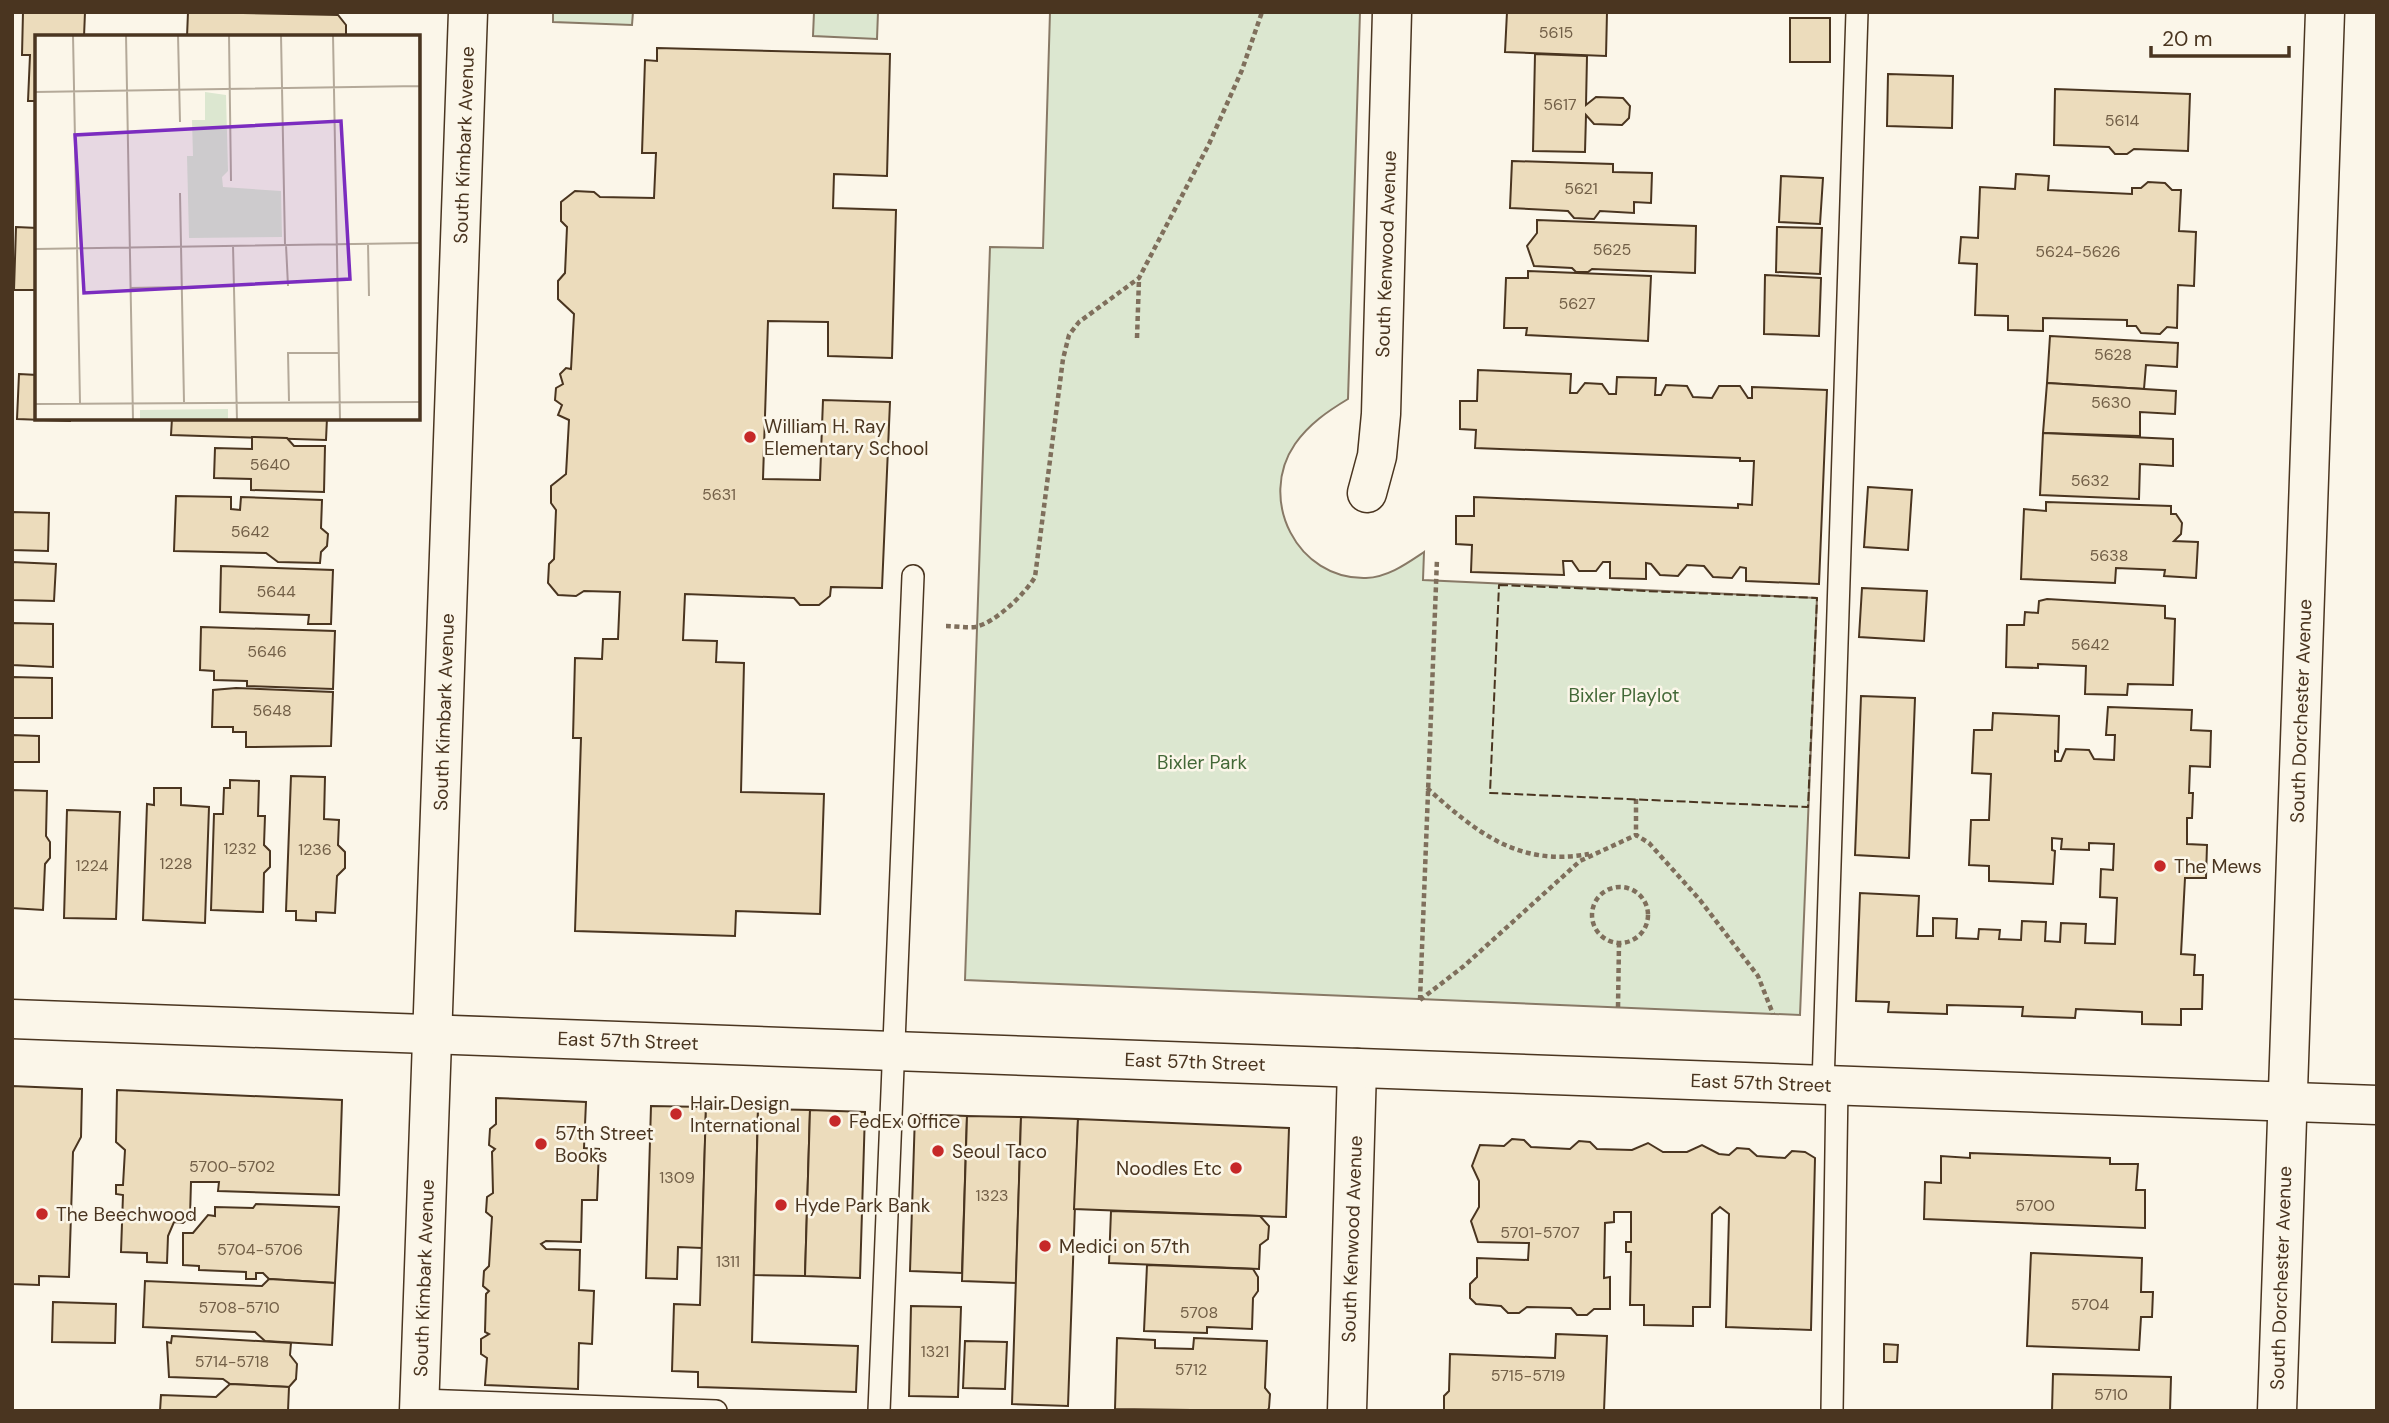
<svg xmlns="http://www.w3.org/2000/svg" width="2389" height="1423" font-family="'DM Sans',sans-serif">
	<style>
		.green { fill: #dce7d0; stroke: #887966; stroke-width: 2 }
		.building { fill: #ecdcbc; stroke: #4a3520; stroke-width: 2 }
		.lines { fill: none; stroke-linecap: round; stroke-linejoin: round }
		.service-casing { stroke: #4a3520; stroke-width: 24 }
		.minor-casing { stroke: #4a3520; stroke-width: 41 }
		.tertiary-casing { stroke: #4a3520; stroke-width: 41 }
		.path { stroke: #7f6f5c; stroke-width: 4.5; stroke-dasharray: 5 3.5; stroke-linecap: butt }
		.service { stroke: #fbf6e9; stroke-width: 21 }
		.minor { stroke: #fbf6e9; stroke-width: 38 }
		.tertiary { stroke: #fbf6e9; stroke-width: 38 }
		.fence { stroke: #4a3520; stroke-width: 2; stroke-dasharray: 9 3.5; stroke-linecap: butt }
		.poi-dot { fill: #c62828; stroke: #fbf6e9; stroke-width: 2.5 }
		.labels { text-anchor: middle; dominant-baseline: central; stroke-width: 5; stroke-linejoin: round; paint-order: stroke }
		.number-label { font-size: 16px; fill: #725f47 }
		.street-label { font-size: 19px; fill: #4a3520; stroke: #fbf6e9 }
		.poi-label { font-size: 19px; fill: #4a3520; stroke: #fbf6e9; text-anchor: start }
		.park-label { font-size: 19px; fill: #436837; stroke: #fbf6e9 }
		.inset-road { fill: none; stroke: #b4a999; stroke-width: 2 }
		.view { fill: #7b2cbf; fill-opacity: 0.15; stroke: #7b2cbf; stroke-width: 3.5 }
		.inset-edge { fill: none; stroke: #4a3520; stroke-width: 3.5 }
	</style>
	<rect width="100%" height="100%" fill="#fbf6e9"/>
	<!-- green -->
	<g class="green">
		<path d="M553 12H633L632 25 553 22Z"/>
		<path d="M814 12H878L877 39 813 36Z"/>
		<path d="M1050 12H1360L1348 399C1328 411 1309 424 1295 444 1257 499 1297 580 1366 578 1388 577 1406 564 1424 552L1423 580 1817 598 1800 1015 965 980 990 247 1043 248Z"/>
	</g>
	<!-- building -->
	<g class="building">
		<path d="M23 12H85L84 37H37V101H28L30 55H22Z"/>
		<path d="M188 12 338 15 346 25V37H187Z"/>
		<path d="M1507 12H1607L1606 56 1505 52Z"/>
		<rect x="1790" y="18" width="40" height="44"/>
		<path d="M657 48 890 54 887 176 834 174 833 208 896 210 892 358 828 356V322L768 321 763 479 820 480 823 400 890 402 882 588 831 587 830 596 819 605H800L794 598 685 594 683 640 717 641 716 662 744 663 741 792 824 794 820 914 736 911 735 936 575 931 581 738H573L575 658 602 659 603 639H618L620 592 584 591 576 596 558 595 548 583 549 564 554 559 556 510 551 503V486L566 474 569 420 558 415 562 405 555 400 556 388 563 384 560 374 566 368 571 369 574 314 558 299V281L565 273 567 227 561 221V202L575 191 594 192 600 197 654 198 656 153H642L645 60 657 61Z"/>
		<path d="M1535 54 1587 56 1586 105 1596 97 1623 98 1630 106 1629 118 1622 125 1594 124 1586 115 1585 152 1533 151Z"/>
		<path d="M1888 74 1953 76 1952 128 1887 126Z"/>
		<path d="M2055 89 2190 94 2188 151 2134 149 2127 154H2115L2109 147 2054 145Z"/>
		<path d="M1512 161 1613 164V172L1652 173 1651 203 1634 202V213L1600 211 1594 219 1574 218 1568 211 1510 208Z"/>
		<path d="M2016 174 2049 176 2048 190 2132 194V188H2141L2148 182 2165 183 2172 190H2181L2179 231 2196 232 2194 286 2178 285 2177 328 2167 327 2160 334 2141 333 2136 326H2127V320L2043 318V331L2008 330V316L1975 315 1977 264 1959 263 1961 237 1978 238 1980 187 2015 189Z"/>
		<path d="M1781 176 1823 178 1820 224 1779 222Z"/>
		<path d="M1537 220 1696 226 1695 273 1592 269 1588 272H1576L1572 268 1534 266 1527 246 1537 233Z"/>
		<path d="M16 227 37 228V290H14Z"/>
		<path d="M1777 227 1822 228 1820 274 1776 272Z"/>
		<path d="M1528 271 1651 276 1648 341 1526 335 1527 328H1504L1506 278H1528Z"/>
		<path d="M1765 275 1821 278 1819 336 1764 334Z"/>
		<path d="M2050 336 2178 343 2177 367 2146 365 2144 389 2047 383Z"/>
		<path d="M1478 370 1571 374 1570 393H1577L1585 383 1602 384 1609 394H1616L1617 377 1656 378 1655 395H1661L1666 385 1687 386 1693 397 1712 398 1719 386H1740L1748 398H1752V387L1827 390 1819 584 1746 581V568L1740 567 1732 578 1713 577 1704 566 1687 565 1678 576 1660 575 1651 564 1646 563V579L1610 578V562H1603L1596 571H1579L1572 561H1563L1564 575 1471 572 1472 545 1456 544V516H1474V497L1738 508V504L1752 505 1754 461H1740V458L1475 448 1476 430 1460 429V401H1477Z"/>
		<path d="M19 374 37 375V418H70V421L17 419Z"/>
		<path d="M2047 383 2176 391 2175 414 2140 412V436L2043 433Z"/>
		<path d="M172 418H327L326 440 171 435Z"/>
		<path d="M2043 433 2173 439V466L2140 464 2139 499 2040 495Z"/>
		<path d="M252 437 287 438 294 446H325L324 492 251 490V479L214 478 215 448 252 449Z"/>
		<path d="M1868 487 1912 490 1908 550 1864 547Z"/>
		<path d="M176 496 231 497V509L240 510 241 497 322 500 321 528 328 534 327 546 321 552 320 563 278 562 266 553 174 551Z"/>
		<path d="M2046 502 2171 506V514H2176L2182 523 2181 534 2174 541 2198 542 2196 578 2164 576 2165 570 2116 568 2115 583 2021 579 2024 509 2046 511Z"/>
		<path d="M12 512 49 513 48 551 12 550Z"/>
		<path d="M12 562 56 564 54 601 12 600Z"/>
		<path d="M221 566 333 570 331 624H308L309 615 220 612Z"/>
		<path d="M1862 588 1927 591 1924 641 1859 637Z"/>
		<path d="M2047 599 2165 606V618L2175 619 2173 685 2128 684 2127 695 2085 694 2086 666 2038 664V668L2006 667 2007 625H2024L2025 612 2038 613 2039 601Z"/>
		<path d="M12 623 53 624V667L12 665Z"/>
		<path d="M201 627 335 631 333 689 247 686V681L214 680V671L200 670Z"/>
		<path d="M12 677 52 678V718H12Z"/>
		<path d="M236 688 333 692 331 746 246 747V732H233V727H212L213 690Z"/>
		<path d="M1861 696 1915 698 1909 858 1855 855Z"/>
		<path d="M2108 707 2192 710 2191 730 2211 731 2210 767 2190 766 2189 793H2193L2192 818H2187V844L2207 845 2206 878H2185L2181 954 2195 955 2194 975H2203L2202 1009H2181V1025L2142 1024V1012L2076 1009 2075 1018 2022 1016 2023 1007 1947 1005V1014L1888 1012 1889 1002 1856 1001 1860 893 1919 896 1917 936H1933V918L1957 919 1956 938 1978 939 1979 929 2000 930 1999 939 2021 940 2022 921 2046 922 2045 941 2060 942 2061 923 2086 924 2085 943 2115 944 2117 898 2100 897 2101 869 2113 870 2114 844 2089 843V850L2061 849 2062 839 2052 838V850L2055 851 2053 884 1989 881V866L1969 865 1971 820H1989L1991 774 1972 773 1974 730H1992L1993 713 2059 716 2058 752 2055 751V761H2061L2066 749 2089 750 2094 759 2114 760 2115 735H2106Z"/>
		<path d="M12 735 39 736V762H12Z"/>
		<path d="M291 776 325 777 324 819 339 820 338 845 345 852V868L337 876 335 913 316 912V921L296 920V911H286Z"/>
		<path d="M230 780 259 781 258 816H265L264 845 270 851V867L264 873 263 912 211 910 214 814H223L224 788H230Z"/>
		<path d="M154 788H181V805L209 807 205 923 143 920 147 804 154 805Z"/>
		<path d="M12 790 47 791 46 836 50 842V858L45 864 43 910 12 908Z"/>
		<path d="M67 810 120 812 116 919 64 918Z"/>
		<path d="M12 1086 82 1089 81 1137 73 1152 69 1277 39 1276V1285L12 1284Z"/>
		<path d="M117 1090 342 1100 339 1195 218 1191 219 1182H191L190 1217 183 1223 174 1222 168 1236 167 1263 147 1262V1253L121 1252 123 1195 116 1194V1185H123L125 1150 116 1142Z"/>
		<path d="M496 1098 586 1102 584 1148 599 1149 597 1200H582L581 1242 546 1241 541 1244 546 1249 580 1250 579 1290 594 1291 592 1344 579 1343 578 1389 485 1385 487 1358 481 1354V1339L489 1334 485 1332 486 1294 489 1291 483 1286 484 1271 489 1266 492 1217 486 1212 487 1197 493 1193 492 1152 495 1149 489 1145 490 1129 496 1124Z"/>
		<path d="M651 1106 706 1107 702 1248 678 1247 677 1279 646 1278Z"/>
		<path d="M706 1107 758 1109 752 1342 858 1346 856 1392 698 1387V1372L672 1371 674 1304 700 1305Z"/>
		<path d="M758 1109 810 1110 805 1276 754 1275Z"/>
		<path d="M810 1110 865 1112 860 1278 805 1276Z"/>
		<path d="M915 1114 967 1116 962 1273 910 1271Z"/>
		<path d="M967 1116 1021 1117 1016 1283 962 1281Z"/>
		<path d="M1021 1117 1078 1119 1068 1406 1012 1404Z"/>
		<path d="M1078 1119 1289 1128 1286 1217 1074 1209Z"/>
		<path d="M1512 1139 1524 1140 1531 1147 1570 1149 1579 1141 1590 1142 1597 1149 1632 1150 1648 1143 1663 1152H1687L1702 1145 1719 1154 1729 1155 1737 1148 1749 1149 1757 1156 1785 1158 1792 1151 1805 1152 1815 1158 1811 1330 1726 1327 1729 1214 1720 1207 1712 1214 1710 1307H1693V1326L1644 1325V1305H1630L1631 1252H1626V1242H1631V1212H1614V1222L1605 1223 1604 1278 1610 1277V1309H1594L1587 1315H1577L1571 1308 1527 1307 1519 1313H1508L1501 1306 1476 1304 1470 1298V1284L1477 1277V1258L1528 1260 1529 1243 1478 1242 1471 1221 1479 1207V1181L1472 1166 1480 1145 1504 1146Z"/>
		<path d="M1970 1153 2110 1158V1164H2138L2136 1190H2145V1228L1924 1219 1925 1182 1941 1183V1156L1970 1158Z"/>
		<path d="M256 1204 339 1207 335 1283 269 1279 263 1273H256V1279H246V1272L199 1270V1266L183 1265V1233H193L208 1215 215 1216V1207L253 1208Z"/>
		<path d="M1111 1211 1260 1216 1269 1226 1268 1239 1260 1245 1259 1269 1109 1263Z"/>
		<path d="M2031 1253 2142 1258 2141 1292H2153L2152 1317H2141L2139 1350 2027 1346Z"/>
		<path d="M1147 1265 1253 1269 1258 1277V1291L1253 1298 1252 1329 1207 1327V1333L1144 1331Z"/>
		<path d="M269 1279 335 1283 332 1345 265 1341 255 1332 143 1327 145 1281 262 1286Z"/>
		<path d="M53 1302 116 1304 115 1343 52 1342Z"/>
		<path d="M911 1306 961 1307 958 1397 909 1396Z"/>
		<path d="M1556 1334 1607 1336 1604 1411H1444V1396L1449 1391 1450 1354 1555 1358Z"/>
		<path d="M172 1336 291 1343 290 1355 297 1364 296 1379 289 1387 230 1384 223 1379 169 1377 167 1342 171 1343Z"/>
		<path d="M1117 1338 1155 1340V1348L1193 1349 1194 1338 1267 1341 1265 1388 1270 1394 1269 1408 1267 1411 1115 1409Z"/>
		<path d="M965 1341 1007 1342 1005 1389 963 1388Z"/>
		<path d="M1884 1344 1898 1345 1897 1362H1884Z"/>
		<path d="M2053 1374 2171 1377 2170 1411H2052Z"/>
		<path d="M230 1384 289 1387 288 1411H160L161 1395 216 1397Z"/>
	</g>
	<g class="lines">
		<!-- service casing -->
		<g class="service-casing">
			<g id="service">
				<path d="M1823 1085 1857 12"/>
				<path d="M420 1400 716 1411"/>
				<path d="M879 1411 913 576"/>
				<path d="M1832 1411 1837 1086"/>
			</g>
		</g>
		<!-- minor casing -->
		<g class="minor-casing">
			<g id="minor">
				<path d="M1367 493 1377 456 1381 414 1392 12"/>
				<path d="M419 1411 468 12"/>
				<path d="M1347 1411 1357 1068"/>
				<path d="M2277 1411 2325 12"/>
			</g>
		</g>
		<!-- tertiary casing -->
		<g class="tertiary-casing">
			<path id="tertiary" d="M12 1019 2377 1105"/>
		</g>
		<!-- path -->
		<g class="path">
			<path d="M1137 338 1139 279"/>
			<path d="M946 626C955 626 966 628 975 627 995 623 1025 594 1035 577L1063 359 1069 335 1079 322 1139 278 1209 144 1242 70 1262 12"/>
			<path d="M1427 788C1476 832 1518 867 1589 854"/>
			<path d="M1636 799V835L1649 843 1700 900 1758 976 1773 1014"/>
			<circle cx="1620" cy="915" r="28"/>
			<path d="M1420 1000 1437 559"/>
			<path d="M1420 1000 1464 966 1580 861 1636 835"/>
			<path d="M1618 1007 1619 943"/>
		</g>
		<!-- service -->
		<use href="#service" class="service"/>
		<!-- minor -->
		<use href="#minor" class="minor"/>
		<!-- tertiary -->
		<use href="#tertiary" class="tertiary"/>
		<!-- fence -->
		<path class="fence" d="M1499 585 1817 598 1808 807 1490 793Z"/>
	</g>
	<!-- markers -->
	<g class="poi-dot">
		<circle cx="750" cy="437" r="7"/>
		<circle cx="2160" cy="866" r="7"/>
		<circle cx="676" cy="1114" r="7"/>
		<circle cx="835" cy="1121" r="7"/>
		<circle cx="541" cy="1144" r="7"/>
		<circle cx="938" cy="1151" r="7"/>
		<circle cx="1236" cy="1168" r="7"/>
		<circle cx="781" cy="1205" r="7"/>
		<circle cx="42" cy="1214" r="7"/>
		<circle cx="1045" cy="1246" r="7"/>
	</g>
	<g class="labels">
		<!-- number labels -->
		<g class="number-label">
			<text x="1556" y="32">5615</text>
			<text x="1560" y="104">5617</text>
			<text x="2122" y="120">5614</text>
			<text x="1581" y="188">5621</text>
			<text x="1612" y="249">5625</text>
			<text x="2078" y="251">5624-5626</text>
			<text x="1577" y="303">5627</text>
			<text x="2113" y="354">5628</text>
			<text x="2111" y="402">5630</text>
			<text x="270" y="464">5640</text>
			<text x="2090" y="480">5632</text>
			<text x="719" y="494">5631</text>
			<text x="250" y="531">5642</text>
			<text x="2109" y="555">5638</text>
			<text x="276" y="591">5644</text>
			<text x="2090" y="644">5642</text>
			<text x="267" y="651">5646</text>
			<text x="272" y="710">5648</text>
			<text x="240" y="848">1232</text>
			<text x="315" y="849">1236</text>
			<text x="176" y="863">1228</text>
			<text x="92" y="865">1224</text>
			<text x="232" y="1166">5700-5702</text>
			<text x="677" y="1177">1309</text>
			<text x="992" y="1195">1323</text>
			<text x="2035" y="1205">5700</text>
			<text x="1540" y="1232">5701-5707</text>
			<text x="260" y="1249">5704-5706</text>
			<text x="728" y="1261">1311</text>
			<text x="2090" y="1304">5704</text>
			<text x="239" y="1307">5708-5710</text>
			<text x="1199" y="1312">5708</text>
			<text x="935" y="1351">1321</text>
			<text x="232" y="1361">5714-5718</text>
			<text x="1191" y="1369">5712</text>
			<text x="1528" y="1375">5715-5719</text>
			<text x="2111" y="1394">5710</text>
		</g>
		<!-- street labels -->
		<g class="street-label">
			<text transform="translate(464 145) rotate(-88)">South Kimbark Avenue</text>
			<text transform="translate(1386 254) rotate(-88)">South Kenwood Avenue</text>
			<text transform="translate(2301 711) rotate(-88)">South Dorchester Avenue</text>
			<text transform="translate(444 712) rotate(-88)">South Kimbark Avenue</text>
			<text transform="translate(628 1041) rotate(2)">East 57th Street</text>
			<text transform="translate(1195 1062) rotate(2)">East 57th Street</text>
			<text transform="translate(1761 1083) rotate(2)">East 57th Street</text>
			<text transform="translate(1352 1239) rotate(-88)">South Kenwood Avenue</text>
			<text transform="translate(424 1278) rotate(-88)">South Kimbark Avenue</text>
			<text transform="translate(2281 1278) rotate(-88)">South Dorchester Avenue</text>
		</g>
		<!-- poi labels -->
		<g class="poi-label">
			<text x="764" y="426">William H. Ray<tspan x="764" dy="22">Elementary School</tspan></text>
			<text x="2174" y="866">The Mews</text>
			<text x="690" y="1103">Hair Design<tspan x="690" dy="22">International</tspan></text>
			<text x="849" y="1121">FedEx Office</text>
			<text x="555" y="1133">57th Street<tspan x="555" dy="22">Books</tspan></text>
			<text x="952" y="1151">Seoul Taco</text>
			<text x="1222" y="1168" text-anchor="end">Noodles Etc</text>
			<text x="795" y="1205">Hyde Park Bank</text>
			<text x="56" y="1214">The Beechwood</text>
			<text x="1059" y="1246">Medici on 57th</text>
		</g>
		<!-- park labels -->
		<g class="park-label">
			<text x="1624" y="695">Bixler Playlot</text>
			<text x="1202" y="762">Bixler Park</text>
		</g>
	</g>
	<!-- overview -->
	<g transform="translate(35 35)">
		<rect width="385" height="385" fill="#fbf6e9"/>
		<path d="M170 57 191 60 193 136 187 142 188 152 246 156 247 202 154 203 152 121H158L157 85H170ZM193 374V385H105V375Z" fill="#dce7d0"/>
		<path class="inset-road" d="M38 0 45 368M91 0 98 385M143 0 145 87M194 0 196 146M246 0 250 210M298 0 305 385M384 0 385 67M0 57 385 51M145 158 149 367M333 208 334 261M198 210 202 385M251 210 253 251M0 214 385 208M95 253 199 251M254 366 253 318H303M0 369 385 367"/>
		<path class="view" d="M306 86 315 244 49 258 40 100Z"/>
		<rect width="385" height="385" class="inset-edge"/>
	</g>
	<!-- border -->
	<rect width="2389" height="1423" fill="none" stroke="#4a3520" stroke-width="28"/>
	<!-- scale -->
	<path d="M2151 46v10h138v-10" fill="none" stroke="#4a3520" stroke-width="3.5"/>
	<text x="2162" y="46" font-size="21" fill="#4a3520" stroke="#fbf6e9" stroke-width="5" paint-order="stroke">20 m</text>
</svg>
